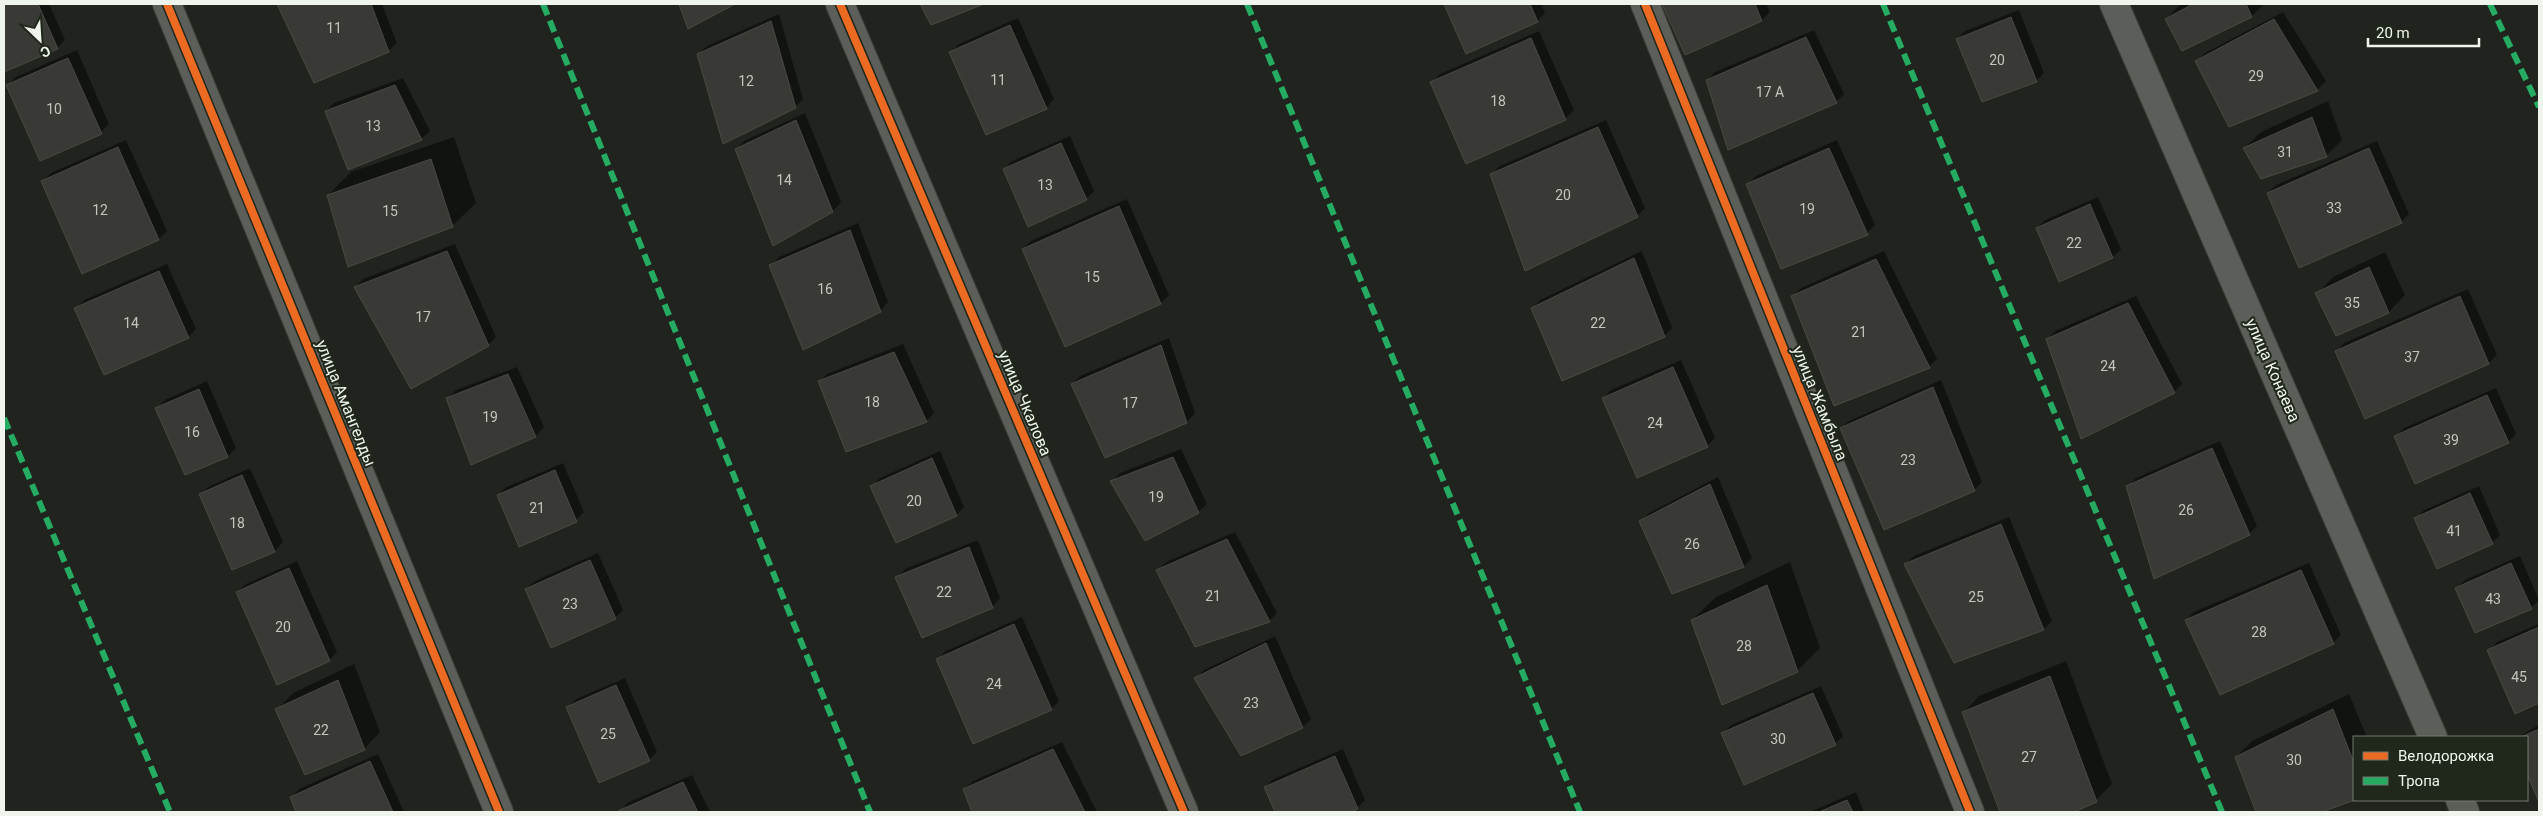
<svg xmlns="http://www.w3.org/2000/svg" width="2543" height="816" font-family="Roboto,sans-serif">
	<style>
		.shadow { fill: #0007 }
		.building { fill: #393a35; stroke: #494a44 }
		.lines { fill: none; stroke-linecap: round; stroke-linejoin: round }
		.minor-casing { stroke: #3c3f39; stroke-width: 30 }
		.minor { stroke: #5b5e59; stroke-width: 28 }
		.quiet { stroke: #26ab63; stroke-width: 6; stroke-dasharray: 12 6; stroke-linecap: butt }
		.cycleway-casing { stroke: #20271b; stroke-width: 11 }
		.cycleway { stroke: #ed6a23; stroke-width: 8 }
		.labels { text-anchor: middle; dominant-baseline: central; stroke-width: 4; stroke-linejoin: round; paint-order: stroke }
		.number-label { font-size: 14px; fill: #c2c6be }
		.street-label { font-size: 16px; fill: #eff4ec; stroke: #20271b }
	</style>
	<rect width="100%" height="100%" fill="#21241e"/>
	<!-- shadow -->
	<g class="shadow">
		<path d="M4 4H49L65 40 57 48 4 71Z"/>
		<path d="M278 4H382L397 43 388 51 314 82Z"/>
		<path d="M680 4H732L689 27Z"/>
		<path d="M922 4H981L931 24Z"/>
		<path d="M1445 4H1541L1545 13 1537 21 1466 52Z"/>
		<path d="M1664 4H1766L1770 12 1762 20 1686 54Z"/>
		<path d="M2181 4H2264L2252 16 2183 49 2166 19Z"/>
		<path d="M2019 10 2044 73 2036 81 1957 39 1965 31Z"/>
		<path d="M2283 12 2326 81 2318 89 2230 125 2197 61 2205 53Z"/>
		<path d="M779 14 803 99 795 107 698 54 707 46Z"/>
		<path d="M1018 18 1054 99 1046 108 951 52 959 44Z"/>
		<path d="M1814 30 1844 94 1836 102 1707 80 1715 72Z"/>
		<path d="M1539 31 1574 110 1565 119 1467 162 1432 82 1440 74Z"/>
		<path d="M77 50 109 124 101 132 8 85 16 77Z"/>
		<path d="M403 78 430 131 421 139 326 111 334 103Z"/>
		<path d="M2328 101 2342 140 2326 156 2244 148 2261 132Z"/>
		<path d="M805 113 841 202 833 211 774 244 736 149 744 141Z"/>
		<path d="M1606 120 1645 208 1637 216 1492 174 1500 166Z"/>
		<path d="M1070 136 1094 191 1086 199 1004 170 1012 161Z"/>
		<path d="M454 137 476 203 452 226 328 195 351 172Z"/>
		<path d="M126 140 167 231 159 239 83 272 43 181 51 173Z"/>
		<path d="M1837 140 1875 225 1867 233 1748 184 1756 176Z"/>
		<path d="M2377 141 2409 214 2401 222 2268 193 2276 185Z"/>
		<path d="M2098 197 2121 249 2113 257 2060 280 2037 228 2045 220Z"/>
		<path d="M1127 199 1169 295 1161 303 1023 249 1031 241Z"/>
		<path d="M858 223 888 302 880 311 771 266 779 257Z"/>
		<path d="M455 244 496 337 488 345 355 287 363 279Z"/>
		<path d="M1642 251 1672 328 1664 336 1532 309 1540 300Z"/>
		<path d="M1884 251 1937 359 1929 367 1793 296 1801 288Z"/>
		<path d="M2385 252 2405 295 2389 312 2337 335 2317 294 2333 277Z"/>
		<path d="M167 264 196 329 188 337 76 308 84 300Z"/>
		<path d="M2468 289 2497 355 2489 363 2365 417 2336 352 2344 343Z"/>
		<path d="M2136 296 2182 384 2174 392 2047 340 2055 331Z"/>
		<path d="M1169 338 1195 413 1187 422 1106 456 1072 384 1080 376Z"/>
		<path d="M903 344 934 413 926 421 819 382 827 374Z"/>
		<path d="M1681 360 1715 438 1707 446 1603 398 1611 390Z"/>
		<path d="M517 367 544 427 536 436 471 464 447 399 456 390Z"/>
		<path d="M1941 380 1982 482 1974 490 1841 429 1849 421Z"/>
		<path d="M207 381 236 448 228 456 186 474 157 408 165 400Z"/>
		<path d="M2496 388 2516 434 2508 442 2396 436 2404 428Z"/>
		<path d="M2220 441 2257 526 2249 534 2128 486 2136 478Z"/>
		<path d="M1181 449 1207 504 1198 512 1112 481 1120 473Z"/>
		<path d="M940 451 964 507 956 515 872 486 880 478Z"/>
		<path d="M563 463 584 512 576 520 498 495 506 487Z"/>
		<path d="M250 468 283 542 275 551 233 569 200 495 208 487Z"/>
		<path d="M1718 477 1752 558 1744 566 1641 521 1649 513Z"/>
		<path d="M2479 486 2500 535 2492 543 2416 519 2424 510Z"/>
		<path d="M2009 517 2052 621 2044 629 1906 564 1914 556Z"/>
		<path d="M1235 532 1277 613 1269 621 1158 570 1166 562Z"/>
		<path d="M978 540 1000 598 992 607 897 577 905 569Z"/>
		<path d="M598 553 623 610 615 618 526 589 535 581Z"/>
		<path d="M2520 556 2539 600 2531 608 2456 588 2465 580Z"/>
		<path d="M297 561 337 652 329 660 237 592 246 584Z"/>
		<path d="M1790 562 1820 648 1797 671 1692 620 1716 597Z"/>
		<path d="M2309 563 2341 635 2333 643 2186 620 2194 612Z"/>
		<path d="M1022 617 1059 701 1051 709 938 659 946 651Z"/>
		<path d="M2539 624V702L2515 712 2489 651 2497 642Z"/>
		<path d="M1275 636 1311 719 1303 727 1241 755 1196 678 1204 670Z"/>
		<path d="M2066 661 2112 784 2096 800 2071 812H2001L1963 713 1979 696Z"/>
		<path d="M354 664 380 732 364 749 277 710 293 693Z"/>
		<path d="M625 678 657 752 649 760 568 707 576 699Z"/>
		<path d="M1821 686 1843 736 1835 744 1723 733 1731 725Z"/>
		<path d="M2349 694 2367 737H2354V799L2319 812H2258L2236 757 2252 741Z"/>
		<path d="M2539 725V799L2527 771V737H2518Z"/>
		<path d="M1062 742 1097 812H973L964 789 973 781Z"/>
		<path d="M1343 749 1365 800 1357 808 1347 812H1277L1265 787 1274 779Z"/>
		<path d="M378 754 404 812H298L291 797 299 789Z"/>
		<path d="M692 775 710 812H620L627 803Z"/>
		<path d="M1856 792 1864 812H1810Z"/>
	</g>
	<!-- building -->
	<g class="building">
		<path d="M4 4H38L58 49 4 72Z"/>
		<path d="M277 4H371L389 52 314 83Z"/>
		<path d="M679 4H735L688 29Z"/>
		<path d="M920 4H984L931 25Z"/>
		<path d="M1444 4H1530L1538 22 1466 54Z"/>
		<path d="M1662 4H1755L1762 21 1685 55Z"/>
		<path d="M2193 4H2246L2252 17 2182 51 2165 19Z"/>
		<path d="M2011 17 2037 82 1982 102 1956 39Z"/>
		<path d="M2274 19 2318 91 2229 127 2195 61Z"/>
		<path d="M771 21 796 108 723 144 697 54Z"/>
		<path d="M1010 25 1047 109 986 135 949 52Z"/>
		<path d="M1806 37 1837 103 1728 150 1706 80Z"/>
		<path d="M1531 38 1566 120 1466 164 1430 82Z"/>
		<path d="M68 58 102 134 40 161 6 85Z"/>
		<path d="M395 85 422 140 348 170 325 111Z"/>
		<path d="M2312 117 2327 157 2261 179 2243 148Z"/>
		<path d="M796 120 833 212 773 246 735 149Z"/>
		<path d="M1598 127 1638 217 1525 271 1490 174Z"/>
		<path d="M1061 143 1087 200 1028 227 1003 169Z"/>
		<path d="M118 147 159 240 82 274 41 181Z"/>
		<path d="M1829 148 1868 235 1781 269 1746 184Z"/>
		<path d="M2369 148 2402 223 2299 268 2267 193Z"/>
		<path d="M431 159 453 227 348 267 327 195Z"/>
		<path d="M2090 204 2113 258 2059 282 2036 228Z"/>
		<path d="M1119 206 1161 304 1065 347 1022 249Z"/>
		<path d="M850 230 881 312 803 350 769 265Z"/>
		<path d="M447 251 489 346 411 389 354 287Z"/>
		<path d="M1634 258 1665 337 1562 381 1531 308Z"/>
		<path d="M1876 259 1930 368 1834 406 1791 296Z"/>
		<path d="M2369 267 2389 313 2336 336 2315 293Z"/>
		<path d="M159 271 189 338 104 375 74 308Z"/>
		<path d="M2460 296 2489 364 2365 419 2335 351Z"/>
		<path d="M2128 303 2175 393 2081 439 2046 339Z"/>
		<path d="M1161 345 1187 423 1105 458 1071 384Z"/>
		<path d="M894 352 927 422 846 452 818 381Z"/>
		<path d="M1673 367 1708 447 1637 478 1602 398Z"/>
		<path d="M508 374 536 437 471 465 446 398Z"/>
		<path d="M1933 387 1975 491 1884 530 1840 428Z"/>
		<path d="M199 389 228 457 185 475 155 408Z"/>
		<path d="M2487 395 2509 443 2415 484 2394 436Z"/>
		<path d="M2212 448 2250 535 2154 579 2126 486Z"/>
		<path d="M1173 457 1199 513 1145 541 1110 481Z"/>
		<path d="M932 458 957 516 896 543 870 486Z"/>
		<path d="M555 470 577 522 519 547 497 495Z"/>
		<path d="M242 475 275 552 232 570 199 494Z"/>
		<path d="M1710 484 1744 567 1672 594 1639 521Z"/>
		<path d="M2470 493 2493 544 2437 569 2414 518Z"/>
		<path d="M2001 524 2044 630 1954 663 1904 564Z"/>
		<path d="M1227 539 1270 622 1195 647 1156 570Z"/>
		<path d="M969 547 993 608 922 638 895 577Z"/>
		<path d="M590 560 616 619 551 648 525 589Z"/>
		<path d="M2511 563 2532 609 2475 633 2455 588Z"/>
		<path d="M289 568 330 661 277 685 236 592Z"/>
		<path d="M2301 570 2334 644 2220 695 2185 620Z"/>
		<path d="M1767 585 1798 672 1722 705 1691 620Z"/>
		<path d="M1014 624 1052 710 973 744 936 659Z"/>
		<path d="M2539 627V703L2515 714 2487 650Z"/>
		<path d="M1266 643 1303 728 1241 756 1194 678Z"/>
		<path d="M2050 676 2097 802 2074 812H2000L1962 712Z"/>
		<path d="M338 680 365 750 305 775 275 709Z"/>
		<path d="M616 685 650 761 599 783 566 707Z"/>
		<path d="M1813 693 1836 745 1744 785 1721 733Z"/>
		<path d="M2333 709 2354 763 2355 800 2322 812H2256L2235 757Z"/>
		<path d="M2539 729V802L2527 774V737H2521Z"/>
		<path d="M1053 749 1085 812H972L963 789Z"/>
		<path d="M1335 756 1358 809 1350 812H1275L1264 787Z"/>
		<path d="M370 761 393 812H296L290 797Z"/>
		<path d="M683 782 698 812H618V811Z"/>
		<path d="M1847 800 1853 812H1819Z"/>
	</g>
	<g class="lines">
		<!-- minor casing -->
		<g class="minor-casing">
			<g id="minor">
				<path d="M167 4 499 812"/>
				<path d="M840 4 1184 812"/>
				<path d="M1645 4 1970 812"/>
				<path d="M2114 4 2433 737"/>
				<path d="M2460 800 2465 812"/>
			</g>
		</g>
		<!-- minor -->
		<use href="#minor" class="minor"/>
		<!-- quiet -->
		<g class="quiet">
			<path d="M543 4 870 812"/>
			<path d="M1247 4 1580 812"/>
			<path d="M1883 4 2222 812"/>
			<path d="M2490 4 2539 107"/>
			<path d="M4 418 170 812"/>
		</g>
		<!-- cycleway casing -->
		<g class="cycleway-casing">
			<g id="cycleway">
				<path d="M167 4 499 812"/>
				<path d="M840 4 1184 812"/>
				<path d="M1645 4 1970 812"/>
			</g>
		</g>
		<!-- cycleway -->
		<use href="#cycleway" class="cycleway"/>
	</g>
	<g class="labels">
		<!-- number labels -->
		<g class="number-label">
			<text x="334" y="28">11</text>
			<text x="1997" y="60">20</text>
			<text x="2256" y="76">29</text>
			<text x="998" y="80">11</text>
			<text x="746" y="81">12</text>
			<text x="1770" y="92">17 А</text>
			<text x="1498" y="101">18</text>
			<text x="54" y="109">10</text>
			<text x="373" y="126">13</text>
			<text x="2285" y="152">31</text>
			<text x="784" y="180">14</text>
			<text x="1045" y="185">13</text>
			<text x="1563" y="195">20</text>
			<text x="2334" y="208">33</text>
			<text x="1807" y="209">19</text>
			<text x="100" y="210">12</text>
			<text x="390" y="211">15</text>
			<text x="2074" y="243">22</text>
			<text x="1092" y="277">15</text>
			<text x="825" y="289">16</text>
			<text x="2352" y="303">35</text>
			<text x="423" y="317">17</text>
			<text x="131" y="323">14</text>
			<text x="1598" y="323">22</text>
			<text x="1859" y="332">21</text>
			<text x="2412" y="357">37</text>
			<text x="2108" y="366">24</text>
			<text x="872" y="402">18</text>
			<text x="1130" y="403">17</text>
			<text x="490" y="417">19</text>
			<text x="1655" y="423">24</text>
			<text x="192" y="432">16</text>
			<text x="2451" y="440">39</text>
			<text x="1908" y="460">23</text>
			<text x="1156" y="497">19</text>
			<text x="914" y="501">20</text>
			<text x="537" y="508">21</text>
			<text x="2186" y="510">26</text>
			<text x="237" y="523">18</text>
			<text x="2454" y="531">41</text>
			<text x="1692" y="544">26</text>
			<text x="944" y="592">22</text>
			<text x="1213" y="596">21</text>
			<text x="1976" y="597">25</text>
			<text x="2493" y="599">43</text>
			<text x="570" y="604">23</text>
			<text x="283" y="627">20</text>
			<text x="2259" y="632">28</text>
			<text x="1744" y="646">28</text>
			<text x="2519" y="677">45</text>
			<text x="994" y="684">24</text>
			<text x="1251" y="703">23</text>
			<text x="321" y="730">22</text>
			<text x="608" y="734">25</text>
			<text x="1778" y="739">30</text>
			<text x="2029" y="757">27</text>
			<text x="2294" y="760">30</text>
		</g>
		<!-- street labels -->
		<g class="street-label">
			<text transform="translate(2273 370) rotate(66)">улица Конаева</text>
			<text transform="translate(346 403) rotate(68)">улица Амангелды</text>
			<text transform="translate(1025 403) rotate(67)">улица Чкалова</text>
			<text transform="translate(1820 403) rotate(68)">улица Жамбыла</text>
		</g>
	</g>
	<!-- border -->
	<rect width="2543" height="816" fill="none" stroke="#eff4ec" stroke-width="10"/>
	<!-- legend -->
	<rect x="2353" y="736" width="175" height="65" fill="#20271b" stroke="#73796f"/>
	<rect x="2363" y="752" width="25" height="8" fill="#ed6a23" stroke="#73796f"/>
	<text x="2398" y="761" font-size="15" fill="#eff4ec">Велодорожка</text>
	<rect x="2363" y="777" width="25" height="8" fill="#26ab63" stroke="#73796f"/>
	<text x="2398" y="786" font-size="15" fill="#eff4ec">Тропа</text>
	<!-- north arrow -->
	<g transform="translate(40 40) rotate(155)" stroke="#20271b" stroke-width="4" paint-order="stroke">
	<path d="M0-4L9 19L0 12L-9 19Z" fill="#eff4ec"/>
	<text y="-8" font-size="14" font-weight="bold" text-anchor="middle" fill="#eff4ec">С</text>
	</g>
	<!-- scale -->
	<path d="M2368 38v8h111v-8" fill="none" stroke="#eff4ec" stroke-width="2.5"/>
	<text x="2376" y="38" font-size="15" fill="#eff4ec" stroke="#20271b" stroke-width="4" paint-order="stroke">20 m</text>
</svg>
